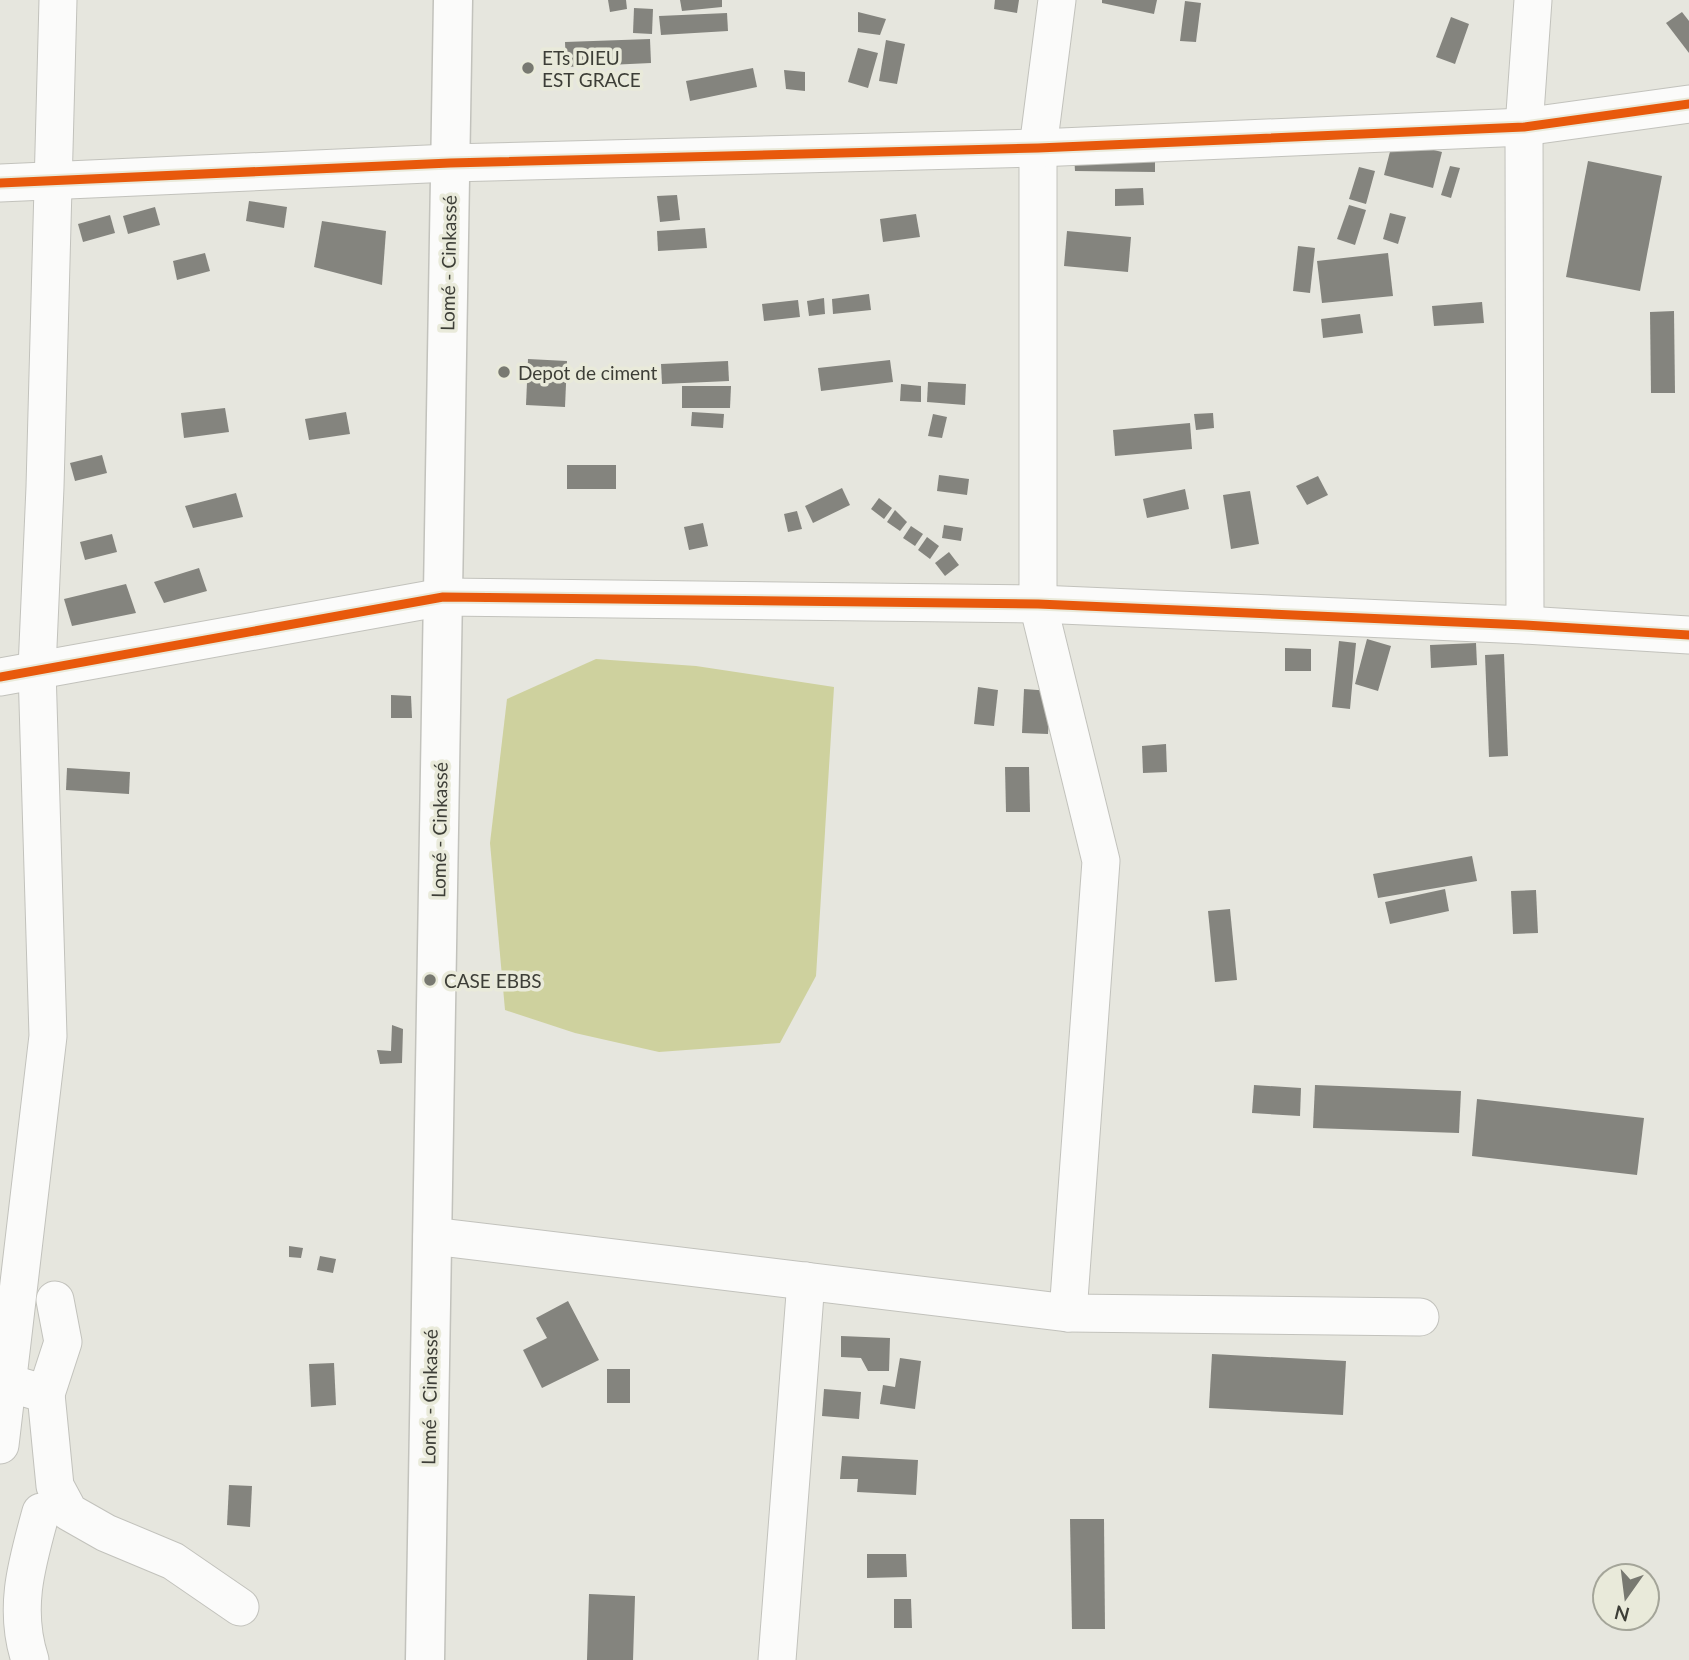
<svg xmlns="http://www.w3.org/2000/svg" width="1689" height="1660" font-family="Lato,sans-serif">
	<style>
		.forest { fill: #ced19e }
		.building { fill: #84847e }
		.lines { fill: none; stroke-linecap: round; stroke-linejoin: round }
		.street-casing { stroke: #c2c2bc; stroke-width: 39 }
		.highway-casing { stroke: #c2c2bc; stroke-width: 41 }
		.street { stroke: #fbfbfa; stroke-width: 37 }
		.highway { stroke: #fbfbfa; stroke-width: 38 }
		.cycleway-casing { stroke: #e9eada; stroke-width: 13 }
		.cycleway { stroke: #e8590c; stroke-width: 9 }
		.poi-dot { fill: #787971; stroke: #e9eada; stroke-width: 2.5 }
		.labels { text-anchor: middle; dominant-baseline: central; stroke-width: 7; stroke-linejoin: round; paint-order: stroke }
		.poi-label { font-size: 19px; fill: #3d3e37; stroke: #e9eada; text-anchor: start }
		.street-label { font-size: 19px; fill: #3d3e37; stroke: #e9eada }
	</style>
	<rect width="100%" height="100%" fill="#e6e6de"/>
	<!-- forest -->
	<path class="forest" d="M596 659 696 666 834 687 816 976 780 1043 659 1052 575 1033 505 1010 490 843 507 699Z"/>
	<!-- building -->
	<g class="building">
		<path d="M608 0H626L627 9 610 12Z"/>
		<path d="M680 0H722V7L682 11Z"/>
		<path d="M995 0H1019L1017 13 994 9Z"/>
		<path d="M1102 0H1157L1154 14 1102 3Z"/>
		<path d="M1185 1 1201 3 1196 42 1180 41Z"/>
		<path d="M634 8 653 9 652 34 633 33Z"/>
		<path d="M858 12 886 19 880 35 858 32Z"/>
		<path d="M1682 12 1689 21V53L1666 23Z"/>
		<path d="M727 13 728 31 661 35 659 16Z"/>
		<path d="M1451 17 1469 24 1455 64 1436 57Z"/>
		<path d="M650 39 651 63 566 67 565 42Z"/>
		<path d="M886 40 905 44 897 84 879 81Z"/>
		<path d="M858 48 878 53 868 88 848 82Z"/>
		<path d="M753 68 757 87 690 101 686 81Z"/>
		<path d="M784 70 805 72V91L786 89Z"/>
		<path d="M1393 140 1442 152 1433 188 1384 175Z"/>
		<path d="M1074 153 1155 154V172L1075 171Z"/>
		<path d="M1588 161 1662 176 1640 291 1566 277Z"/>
		<path d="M1450 166 1460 168 1451 198 1441 195Z"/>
		<path d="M1359 167 1375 171 1366 204 1349 199Z"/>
		<path d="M1143 188 1144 205 1115 206V189Z"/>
		<path d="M677 195 680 220 660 222 657 196Z"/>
		<path d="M249 201 287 207 284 228 246 221Z"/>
		<path d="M1349 205 1366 210 1355 245 1337 239Z"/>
		<path d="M155 207 160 225 128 234 123 216Z"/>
		<path d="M1390 213 1406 217 1398 244 1383 239Z"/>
		<path d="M916 214 920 237 883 242 880 219Z"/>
		<path d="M110 215 115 233 83 242 78 224Z"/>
		<path d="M322 221 386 231 382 285 314 267Z"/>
		<path d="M705 228 707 248 658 251 657 231Z"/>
		<path d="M1067 231 1131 237 1128 272 1064 266Z"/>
		<path d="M1298 246 1315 248 1310 293 1293 291Z"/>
		<path d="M205 253 210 271 177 280 173 261Z"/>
		<path d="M1388 253 1393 296 1322 303 1317 261Z"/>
		<path d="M869 294 871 310 833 314 832 299Z"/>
		<path d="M824 298 825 314 809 316 807 301Z"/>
		<path d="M798 300 800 317 764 321 762 304Z"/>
		<path d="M1482 302 1484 323 1434 326 1432 306Z"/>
		<path d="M1674 311 1675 393H1651L1650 312Z"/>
		<path d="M1360 314 1363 333 1323 338 1321 319Z"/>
		<path d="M528 359 567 361 565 407 526 405Z"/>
		<path d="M890 360 893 382 821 391 818 368Z"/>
		<path d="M728 361 729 381 662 384 661 364Z"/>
		<path d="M928 382 966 384 965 405 927 402Z"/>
		<path d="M901 384 921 386V402L900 401Z"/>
		<path d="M682 386H731L730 408H682Z"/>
		<path d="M225 408 229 432 184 438 181 413Z"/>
		<path d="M346 412 350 434 309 440 305 419Z"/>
		<path d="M692 412 724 414 723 428 691 426Z"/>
		<path d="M1213 413 1214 428 1196 430 1194 414Z"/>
		<path d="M933 414 947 417 942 438 928 436Z"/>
		<path d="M1190 423 1192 449 1115 456 1113 430Z"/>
		<path d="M102 455 107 473 75 481 70 463Z"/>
		<rect x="567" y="465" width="49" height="24"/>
		<path d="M939 475 969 479 967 495 937 491Z"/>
		<path d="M1318 476 1328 495 1307 505 1296 486Z"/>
		<path d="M842 488 850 505 813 523 805 506Z"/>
		<path d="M1185 489 1189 509 1147 518 1143 499Z"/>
		<path d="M1250 491 1259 544 1231 549 1223 495Z"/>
		<path d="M236 493 243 517 193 528 185 506Z"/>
		<path d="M879 498 892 508 884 519 871 509Z"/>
		<path d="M895 510 907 522 900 531 887 522Z"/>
		<path d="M797 511 802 529 788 532 784 514Z"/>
		<path d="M703 523 708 546 689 550 684 527Z"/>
		<path d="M944 525 963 528 961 541 942 538Z"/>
		<path d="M911 526 923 534 915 546 903 538Z"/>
		<path d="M112 534 117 552 85 560 80 542Z"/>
		<path d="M927 537 939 546 930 559 918 550Z"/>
		<path d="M949 552 959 565 945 576 935 563Z"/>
		<path d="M199 568 207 591 164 603 154 582Z"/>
		<path d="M126 584 136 613 72 626 64 599Z"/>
		<path d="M1367 639 1391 646 1378 691 1355 684Z"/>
		<path d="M1339 641 1356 643 1350 709 1332 707Z"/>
		<path d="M1476 643 1477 665 1431 668 1430 645Z"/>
		<path d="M1285 648 1311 649V671H1285Z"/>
		<path d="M1504 654 1508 756 1489 757 1485 655Z"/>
		<path d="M978 687 998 690 994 726 974 724Z"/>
		<path d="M1024 689 1051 691 1048 734 1022 733Z"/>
		<path d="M391 695 411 696 412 718H391Z"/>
		<path d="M1166 744 1167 772 1143 773 1142 746Z"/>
		<path d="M1005 767H1029L1030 812H1006Z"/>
		<path d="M67 768 130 772 129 794 66 790Z"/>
		<path d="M1472 856 1477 881 1378 898 1373 874Z"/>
		<path d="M1445 889 1449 911 1390 924 1385 902Z"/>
		<path d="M1536 890 1538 933 1513 934 1511 891Z"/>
		<path d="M1230 909 1237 980 1215 982 1208 911Z"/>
		<path d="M392 1025 403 1029 402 1063 380 1064 377 1050 391 1051Z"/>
		<path d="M1254 1085 1301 1088 1300 1116 1252 1113Z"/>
		<path d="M1315 1085 1461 1091 1459 1133 1313 1128Z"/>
		<path d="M1477 1099 1644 1118 1637 1175 1472 1156Z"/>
		<path d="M289 1246 303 1248 301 1258 289 1257Z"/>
		<path d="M320 1256 336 1259 333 1273 317 1270Z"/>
		<path d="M568 1301 599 1360 542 1388 523 1350 547 1338 536 1318Z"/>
		<path d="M841 1336 890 1338 889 1371H868L861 1358 841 1357Z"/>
		<path d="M1212 1354 1346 1361 1343 1415 1209 1408Z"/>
		<path d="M900 1358 921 1361 915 1409 880 1404 883 1385 895 1387Z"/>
		<path d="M334 1363 336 1405 311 1407 309 1364Z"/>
		<rect x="607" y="1369" width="23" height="34"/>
		<path d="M824 1389 861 1392 859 1419 822 1416Z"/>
		<path d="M842 1456 918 1460 916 1495 857 1492 858 1479H840Z"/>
		<path d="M229 1485 252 1486 250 1527 227 1525Z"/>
		<path d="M1070 1519H1104L1105 1629H1072Z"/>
		<path d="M867 1554H906L907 1577 867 1578Z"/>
		<path d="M589 1594 635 1596 633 1660H587Z"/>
		<path d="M894 1599H911L912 1628H894Z"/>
	</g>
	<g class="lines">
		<!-- street casing -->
		<g class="street-casing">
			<g id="street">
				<path d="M1057 0 1038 148V604L1101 861 1068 1313"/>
				<path d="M0 183 450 163 1038 148 1524 127 1689 104"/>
				<path d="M1525 625 1524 127 1533 0"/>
				<path d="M0 677 443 597 1038 604 1525 625 1689 635"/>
				<path d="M432 1236 1068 1313 1420 1317"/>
				<path d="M22 1387 46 1394 63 1342 55 1300"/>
				<path d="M46 1394 55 1486 69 1512 106 1533 173 1561 240 1607"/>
				<path d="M0 1445 48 1036 37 669 45 487 58 0"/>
				<path d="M30 1660C13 1608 27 1563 41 1512"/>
				<path d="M777 1660 806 1281"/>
			</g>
		</g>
		<!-- highway casing -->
		<g class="highway-casing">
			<path id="highway" d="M425 1660 453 0"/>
		</g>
		<!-- street -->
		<use href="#street" class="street"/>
		<!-- highway -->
		<use href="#highway" class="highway"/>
		<!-- cycleway casing -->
		<g class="cycleway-casing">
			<g id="cycleway">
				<path d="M0 183 450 163 1038 148 1524 127 1689 104"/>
				<path d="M0 677 443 597 1038 604 1525 625 1689 635"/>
			</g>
		</g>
		<!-- cycleway -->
		<use href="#cycleway" class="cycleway"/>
	</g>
	<!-- markers -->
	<g class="poi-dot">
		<circle cx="528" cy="68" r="7"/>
		<circle cx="504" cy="372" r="7"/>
		<circle cx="430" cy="980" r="7"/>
	</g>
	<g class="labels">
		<!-- poi labels -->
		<g class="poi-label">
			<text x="542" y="57">ETs DIEU<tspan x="542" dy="22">EST GRACE</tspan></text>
			<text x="518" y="372">Depot de ciment</text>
			<text x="444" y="980">CASE EBBS</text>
		</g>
		<!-- street labels -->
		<g class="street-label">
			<text transform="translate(448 263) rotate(-89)">Lomé - Cinkassé</text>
			<text transform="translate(439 830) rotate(-89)">Lomé - Cinkassé</text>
			<text transform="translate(429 1397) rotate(-89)">Lomé - Cinkassé</text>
		</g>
	</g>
	<!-- north arrow -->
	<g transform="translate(1626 1597) rotate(194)"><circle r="33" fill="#e9eada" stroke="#a4a599" stroke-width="2"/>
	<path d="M0-5L12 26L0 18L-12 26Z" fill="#787971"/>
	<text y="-10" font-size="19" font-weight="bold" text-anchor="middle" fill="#3d3e37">N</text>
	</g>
</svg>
